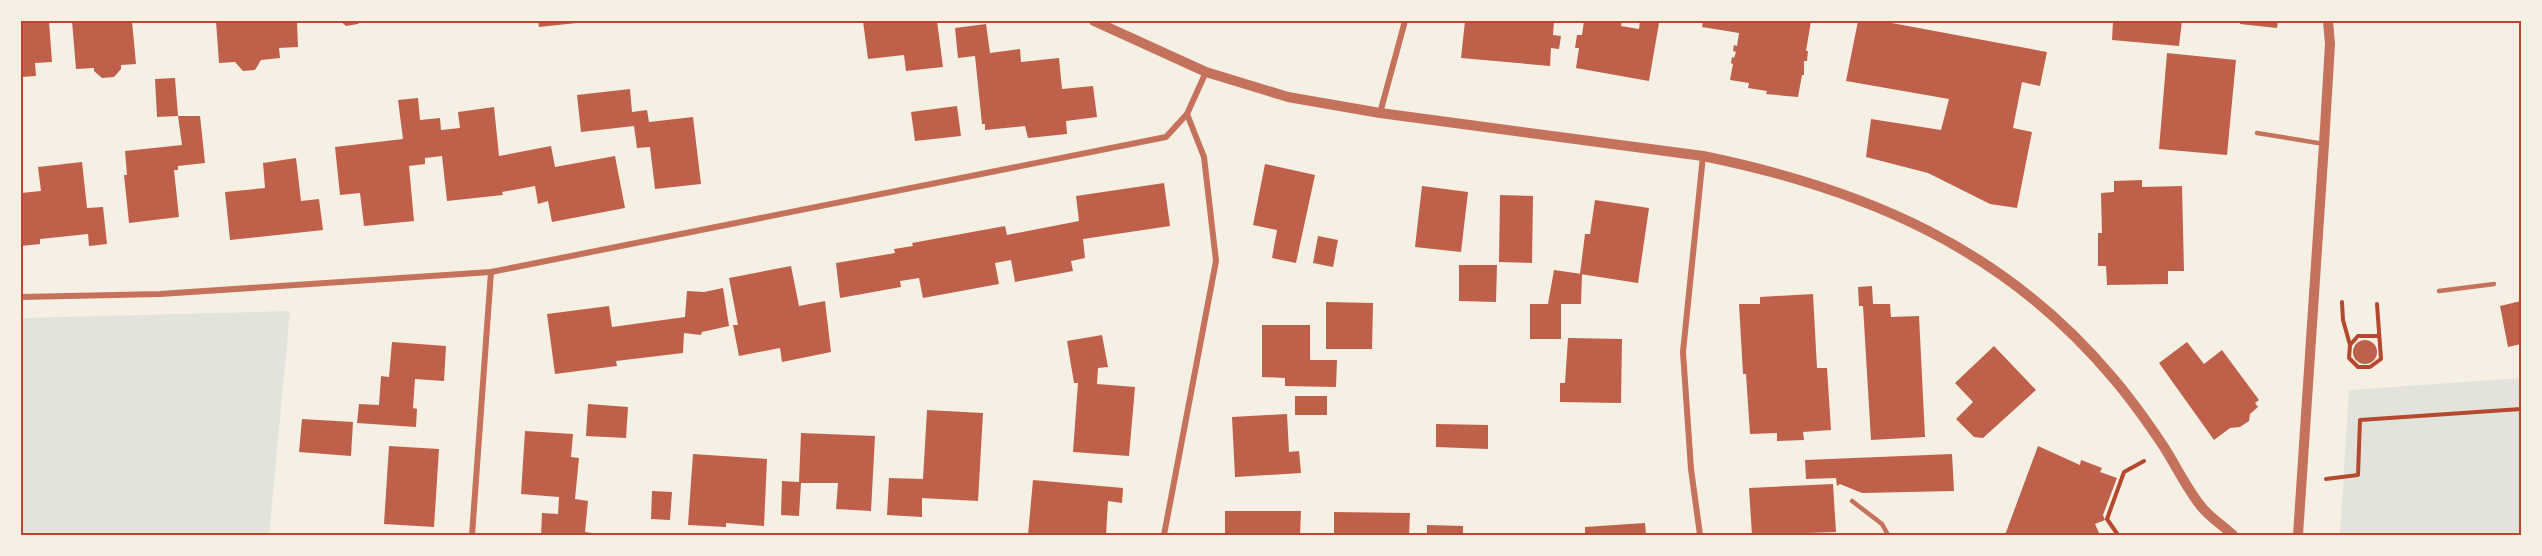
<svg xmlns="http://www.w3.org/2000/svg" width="2542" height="556" font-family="Raleway,sans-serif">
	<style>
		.green { fill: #e2e4dc }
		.building { fill: #bf614a }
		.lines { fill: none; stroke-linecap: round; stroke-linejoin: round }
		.path { stroke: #b5482f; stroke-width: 4 }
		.service { stroke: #c5725c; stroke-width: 4.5 }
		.minor { stroke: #c5725c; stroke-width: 6 }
		.tertiary { stroke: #c5725c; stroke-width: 10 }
		.neatline { fill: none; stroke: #b5482f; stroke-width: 2 }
	</style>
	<rect width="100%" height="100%" fill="#f6efe4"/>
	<!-- green -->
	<g class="green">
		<path d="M290 311 269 535H21V318Z"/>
		<path d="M2521 378V535H2340L2349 390Z"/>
	</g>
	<!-- building -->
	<g class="building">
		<path d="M21 21H31V23L49 21 52 62 35 63 36 76 21 77Z"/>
		<path d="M72 21H132L136 64 121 65V69L114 77 102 78 94 71V68L76 69Z"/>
		<path d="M216 21H297L298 47 279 48 280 58 261 60 255 70 243 71 235 62 219 63Z"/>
		<path d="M340 21H361L358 24 346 26Z"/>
		<path d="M538 21H577V23L539 27Z"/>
		<path d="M863 21H937L943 67 906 71 904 55 868 59Z"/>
		<path d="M1465 21H1554L1553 35 1561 36 1559 49 1551 48 1550 66 1461 58Z"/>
		<path d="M1584 21H1622L1621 26 1639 29 1640 21 1659 23 1649 81 1576 68 1579 48H1575L1577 35H1582Z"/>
		<path d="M1703 21H1811L1806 51H1808L1807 61H1804V75H1802L1798 97 1766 94 1767 91 1748 88 1749 83 1730 80 1733 64 1731 63 1732 57 1734 58 1736 52 1733 51 1734 45 1737 46 1739 33 1702 27Z"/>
		<path d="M1858 21H1881L2047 52 2040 86 2022 82 2013 128 2032 132 2017 208 1990 204 1928 173 1866 157 1871 119 1941 130 1949 99 1846 81Z"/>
		<path d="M2113 21H2182L2179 46 2112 40Z"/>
		<path d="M2240 21H2278L2277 28 2240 24Z"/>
		<path d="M986 24 990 53 1020 49 1021 62 1059 58 1062 89 1093 86 1097 117 1066 121 1067 134 1028 138 1025 126 985 130V124H982L975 56 958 58 955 28Z"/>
		<path d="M2167 53 2236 60 2227 155 2159 149Z"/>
		<path d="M175 78 178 116 157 117 155 79Z"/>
		<path d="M630 89 632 112 647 110 649 122 693 117 701 184 655 189 650 147 637 148 634 126 581 132 577 95Z"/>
		<path d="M418 98 420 120 440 118 441 130 460 128 458 112 494 107 499 156 551 146 555 167 615 156 625 208 552 222 548 201 538 204 535 186 502 192 503 195 447 201 442 156 425 158V164L409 166 414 221 364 226 360 193 340 195 335 147 403 139 398 100Z"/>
		<path d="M957 106 961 136 915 141 911 112Z"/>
		<path d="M178 116H200L205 163 178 166V170H174L179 217 129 223 124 175H127L125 151 182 145Z"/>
		<path d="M296 158 301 201 319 199 323 230 230 240 225 192 265 188 263 163Z"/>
		<path d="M82 162 87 208 103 207 107 244 89 246 88 234 40 239V244L21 246V193L41 191 38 167Z"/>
		<path d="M1265 164 1315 175 1296 263 1272 258 1277 230 1253 225Z"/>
		<path d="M2142 180V187L2182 186 2184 271H2168V284L2107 285 2106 266H2098V233H2102L2101 193 2114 192V181Z"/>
		<path d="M1164 183 1170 226 1083 239 1085 258 1071 261 1073 271 1015 282 1011 260 995 263 999 284 923 298 919 278 900 281 901 287 840 298 836 263 895 253 894 249 913 246 912 243 1005 226 1007 235 1079 221 1076 196Z"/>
		<path d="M1422 186 1468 192 1461 252 1415 247Z"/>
		<path d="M1500 195 1533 196 1532 263 1499 262Z"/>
		<path d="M1595 200 1649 208 1638 283 1580 274 1585 234H1590Z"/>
		<path d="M1318 236 1338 240 1333 267 1313 263Z"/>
		<path d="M1459 265H1497L1496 302 1459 301Z"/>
		<path d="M791 266 799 306 825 301 831 352 782 362 780 348 739 356 733 325H738L729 278Z"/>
		<path d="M1554 270 1582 274 1581 304H1561V339H1530V304H1548Z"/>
		<path d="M1872 286 1873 304H1890L1891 317 1919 316 1925 437 1871 440 1863 306H1859L1858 287Z"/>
		<path d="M723 288 729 326 702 332 701 335 684 333 683 353 616 361 617 366 555 374 547 314 609 306 612 327 685 317 687 291 704 292Z"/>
		<path d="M1813 294 1817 368H1827L1831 430 1803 432 1804 440 1777 441V433L1750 434 1746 374H1743L1739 304H1760V297Z"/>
		<path d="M2521 301V344L2508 347 2500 306Z"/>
		<path d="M1326 302 1373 303 1372 349H1326Z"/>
		<path d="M1262 325H1310V360H1337L1336 387 1285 386V378L1262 377Z"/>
		<path d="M1102 335 1108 367 1098 368 1097 384 1135 387 1129 456 1073 452 1078 383H1074L1067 341Z"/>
		<path d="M1568 338 1622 339 1621 403 1560 402V383H1565Z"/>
		<circle cx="2365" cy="352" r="12"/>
		<path d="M392 342 446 346 444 381 415 379 413 408 417 409 416 427 357 423 359 404 379 405 381 376 389 377Z"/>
		<path d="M2187 342 2204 364 2222 350 2259 400 2255 403 2258 407 2250 414 2249 421 2240 427 2230 428 2214 440 2159 363Z"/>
		<path d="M1994 346 2036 390 1983 438 1974 437 1956 419 1973 402 1955 383Z"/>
		<rect x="1295" y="396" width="32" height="19"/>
		<path d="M588 404 628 407 626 438 586 436Z"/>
		<path d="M927 410 983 413 978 501 922 498V517L887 515 889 478 923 479Z"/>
		<path d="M1287 414 1289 452 1299 451 1301 473 1235 477 1232 417Z"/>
		<path d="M302 419 353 422 351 456 299 452Z"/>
		<path d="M1436 424 1488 425V449L1436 447Z"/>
		<path d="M525 431 573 434 571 457 579 458 575 499 588 501 585 532 607 535H541L542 513 558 514 559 497 521 494Z"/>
		<path d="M801 433 875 436 871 511 836 509 838 483H801L799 516 781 515 782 481 799 482Z"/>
		<path d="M389 446 439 449 434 527 384 524Z"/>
		<path d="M2038 446 2080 465 2081 460 2102 468 2100 472 2117 478 2103 515 2105 520 2095 524 2100 535H2005Z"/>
		<path d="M693 454 767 459 764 526 726 523V527L688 525Z"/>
		<path d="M1952 454 1954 491 1862 493 1840 484 1837 486 1836 478 1806 479 1805 460Z"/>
		<path d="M1033 480 1123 488 1122 503 1108 501 1106 535H1028Z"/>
		<path d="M1833 484 1836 532 1752 535 1749 488Z"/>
		<path d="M652 491 672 492 670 520 651 519Z"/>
		<path d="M1225 511H1301L1300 535H1225Z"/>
		<path d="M1334 512 1410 513 1409 535H1334Z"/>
		<path d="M1645 523 1646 535H1585V527Z"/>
		<path d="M1427 525 1463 526V535H1427Z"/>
	</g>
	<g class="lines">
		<!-- path -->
		<g class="path">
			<path d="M2342 302 2343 320 2350 345"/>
			<path d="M2377 304 2381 359 2370 367H2358L2349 358 2350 345 2358 336H2379"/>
			<path d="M2326 479 2358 475 2360 420 2521 409"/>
			<path d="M2118 535 2107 519 2124 472 2144 461"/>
		</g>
		<!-- service -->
		<g class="service">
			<path d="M2257 133 2324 144"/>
			<path d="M2439 291 2494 284"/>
			<path d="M1852 501 1882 524 1888 535"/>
		</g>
		<!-- minor -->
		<g class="minor">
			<path d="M1380 113 1405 21"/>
			<path d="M21 297 160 294 491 272 1166 137 1187 114 1206 72"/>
			<path d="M472 535 491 272"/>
			<path d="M1164 535 1216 261 1204 157 1187 114"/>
			<path d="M1700 535 1691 469 1683 352 1703 156"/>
		</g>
		<!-- tertiary -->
		<g class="tertiary">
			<path d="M1094 21 1206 72 1288 97 1380 113 1703 156C1865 189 2004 248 2113 378 2131 399 2148 423 2164 447 2176 466 2186 487 2200 505 2208 516 2222 525 2233 535"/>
			<path d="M2298 535 2324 144 2330 44 2328 21"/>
		</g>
	</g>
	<!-- border -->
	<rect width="2542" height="556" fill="none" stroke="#f6efe4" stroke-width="45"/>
	<rect x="22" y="22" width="2498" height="512" class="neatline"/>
</svg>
